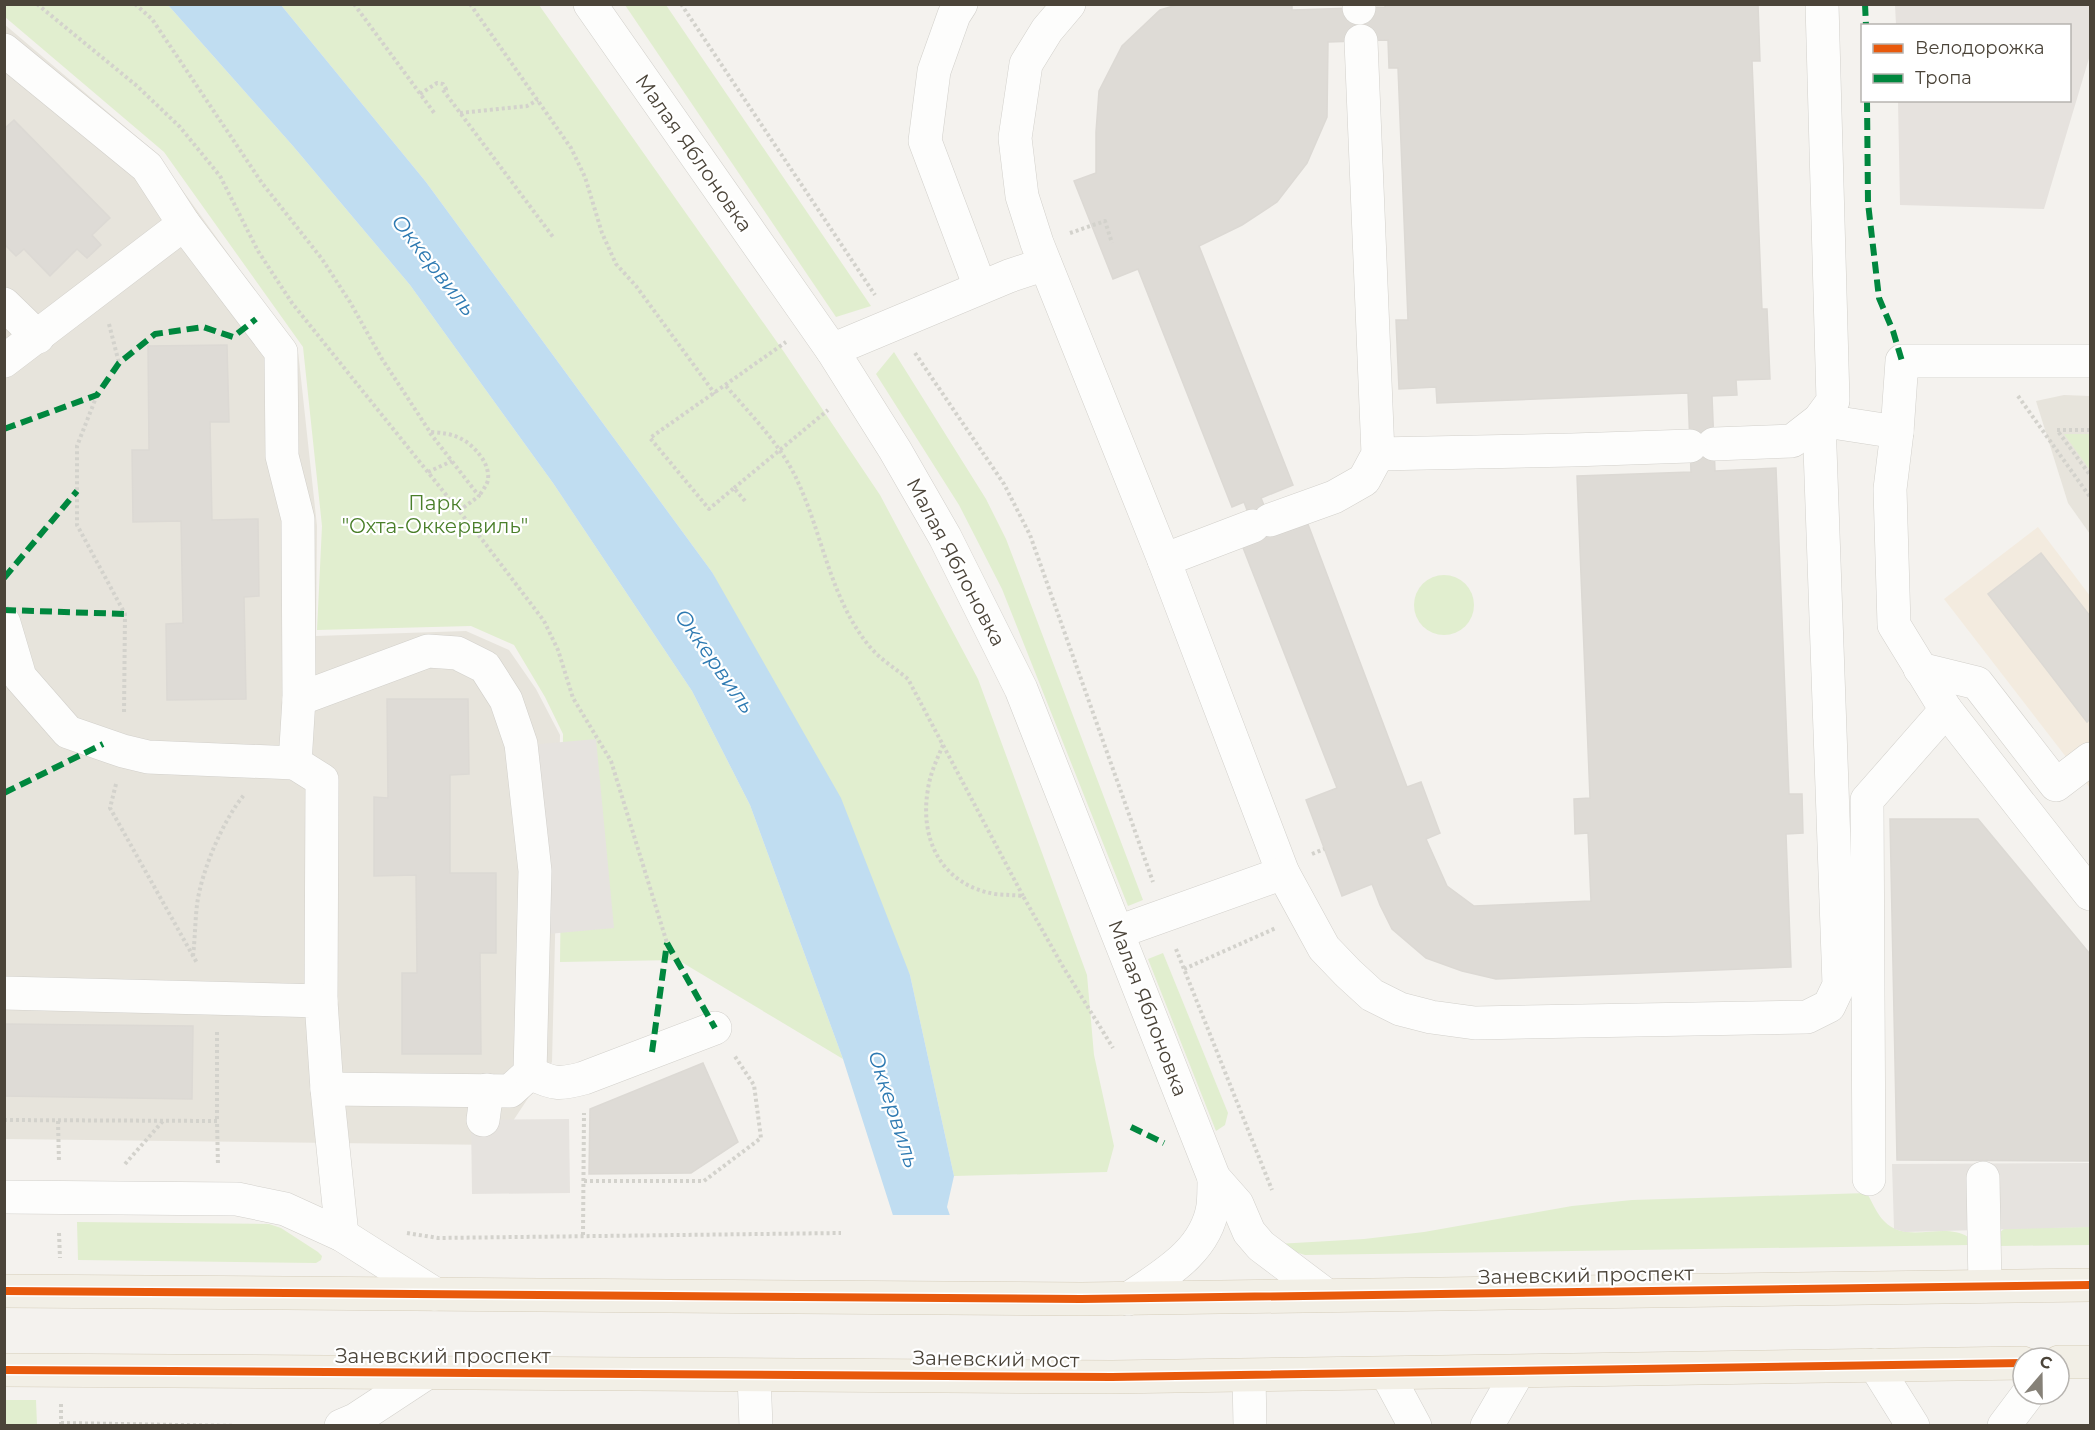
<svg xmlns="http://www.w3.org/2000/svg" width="2095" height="1430" font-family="Montserrat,sans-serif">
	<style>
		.residential { fill: #e7e4dc }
		.commercial { fill: #f3ebdf }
		.industrial { fill: #e6e2de }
		.green { fill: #e1eecf }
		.parking { fill: #e6e3df }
		.water { fill: #c0ddf1 }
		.pier { fill: #f4f2ee }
		.building { fill: #dedbd6; stroke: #dcd9d4; stroke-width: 1.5; fill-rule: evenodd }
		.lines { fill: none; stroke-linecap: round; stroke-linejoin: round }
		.minor-casing { stroke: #d2d0cb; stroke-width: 34 }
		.major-casing { stroke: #d6cebb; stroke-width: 34 }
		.path { stroke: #d3d2cc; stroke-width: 4; stroke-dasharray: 3 3; stroke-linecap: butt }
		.minor { stroke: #fdfdfc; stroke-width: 33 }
		.major { stroke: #f2efe6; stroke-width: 33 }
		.path-bridge { stroke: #d3d2cc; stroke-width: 4; stroke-dasharray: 3 3; stroke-linecap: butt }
		.quiet { stroke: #00873e; stroke-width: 6; stroke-dasharray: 12 6; stroke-linecap: butt }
		.cycleway-casing { stroke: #fff; stroke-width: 11 }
		.cycleway { stroke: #e8590c; stroke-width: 8 }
		.labels { text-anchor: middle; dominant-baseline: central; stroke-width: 4.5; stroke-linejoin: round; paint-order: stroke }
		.street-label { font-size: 20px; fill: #4b4439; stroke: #fff }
		.park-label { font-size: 20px; fill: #4a7f2a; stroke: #fff }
		.water-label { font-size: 21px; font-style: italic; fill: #2e7ab2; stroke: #fff }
	</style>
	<rect width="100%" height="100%" fill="#f4f2ee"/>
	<!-- residential -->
	<g class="residential">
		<path d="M4 24 155 152 298 351 317 526 316 636 466 631 509 650 536 689 560 735 552 1062 497 1145 5 1139Z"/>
		<path d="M2064 395 2090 396V534L2068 503 2036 401Z"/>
	</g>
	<!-- commercial -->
	<path class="commercial" d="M2038 527 2090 596V788L1944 599Z"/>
	<!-- industrial -->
	<path class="industrial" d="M1895 5H2090V55L2044 209 1900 205 1898 101 2070 100V26L1896 25Z"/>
	<!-- green -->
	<g class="green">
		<path d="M5 5H168L293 146 410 285 553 483 692 691 750 805 843 1059 678 960 560 962 563 734 545 697 514 645 471 626 317 630 322 526 303 347 164 152 5 17Z"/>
		<path d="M281 5H539L784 352 880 495 978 679 1087 975 1094 1055 1114 1146 1107 1172 954 1176 910 975 712 572 426 182Z"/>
		<path d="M625 5H666L871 306 836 317Z"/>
		<path d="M894 352 986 499 1006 539 1143 900 1128 906 1002 589 959 505 876 374Z"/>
		<path d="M2064 434H2090V470Z"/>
		<circle cx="1444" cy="605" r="30"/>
		<path d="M1163 953 1228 1113 1225 1125 1216 1131 1148 959Z"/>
		<path d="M1867 1193C1872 1202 1877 1214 1884 1221 1907 1245 1943 1221 1968 1237L1969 1245 1305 1255 1289 1250 1277 1244 1364 1239 1424 1232 1572 1206 1632 1200Z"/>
		<path d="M77 1222 269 1224 281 1228 318 1252 322 1256 321 1260 316 1263 78 1260Z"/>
		<path d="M2090 1227V1245L1999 1246V1233L2005 1228Z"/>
		<path d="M5 1400H36L37 1425H5Z"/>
	</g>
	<!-- parking -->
	<g class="parking">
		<path d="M596 739 614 928 548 934 529 745Z"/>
		<path d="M569 1119 570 1193 472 1194 471 1120Z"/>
		<path d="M2090 1163V1227L1905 1232 1894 1229 1892 1164Z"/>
	</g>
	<!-- water -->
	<path class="water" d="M168 5H281L426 182 712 572 841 798 910 975 954 1176 947 1207 1023 1425H960L843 1059 750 805 692 691 553 483 410 285 293 146Z"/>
	<!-- pier -->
	<path class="pier" d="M890 1215H953L1026 1426H957Z"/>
	<!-- building -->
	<g class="building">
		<path d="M1180 4H1292V10L1385 7V4H1758L1760 61H1752L1762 309H1767L1770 379 1736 380 1737 395 1712 396 1715 471 1776 468 1789 794H1802L1803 833 1786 834 1791 967 1496 979 1462 971 1426 958 1392 929 1380 905 1372 884 1342 896 1306 800 1337 788 1242 545 1253 526 1244 502 1232 507 1138 269 1113 279 1074 181 1096 173V132L1099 91 1122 46 1160 10ZM1388 40 1389 68H1398L1408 320H1396L1399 389 1436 387 1437 403 1688 393 1691 472 1577 476 1590 798 1574 799 1575 834 1588 833 1591 901 1474 906 1447 886 1426 839 1440 833 1421 782 1407 787 1306 519 1275 532 1261 498 1293 485 1199 246 1242 225 1277 202 1307 163 1327 117 1328 42Z"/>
		<path d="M14 120 110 218 92 235 101 245 87 258 77 249 50 276 24 249 16 256 4 244V129Z"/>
		<path d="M227 345 229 422H210L212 520 258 519 259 596 244 597 246 699 167 700 166 624 183 623 181 521 133 522 132 450H149L148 346Z"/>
		<path d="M2041 553 2090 616V719L2087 722 1988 594Z"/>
		<path d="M387 699H468L469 774 450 775V873H496V953H480L481 1054H402V973H417L416 875 374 876V797L388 798Z"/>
		<path d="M1890 819H1978L2090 954V1161L1897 1160Z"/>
		<path d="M4 1024 193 1026 192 1099 4 1096Z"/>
		<path d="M703 1063 738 1142 691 1173 589 1174 590 1109Z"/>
	</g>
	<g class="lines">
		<!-- minor casing -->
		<g class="minor-casing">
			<g id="minor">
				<path d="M590 4 832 350 895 450 945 537 1021 689 1214 1178 1237 1204 1249 1232 1261 1246 1326 1295"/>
				<path d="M961 4 954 15 934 71 925 141 980 287"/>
				<path d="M1069 4 1047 30 1026 64 1015 138 1022 196 1037 243 1164 560 1283 873 1118 932"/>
				<path d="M1359 4V8"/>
				<path d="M4 50 147 167 184 224 281 352 282 456 298 519 299 699 295 763 322 780 321 1001"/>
				<path d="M4 304 38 337"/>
				<path d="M832 350 1009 276 1045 264"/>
				<path d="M4 361 184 224"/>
				<path d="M1897 432 1890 489 1894 625 1946 710 2090 894"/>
				<path d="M1714 444 1792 441 1819 420 1833 401 1822 4"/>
				<path d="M1378 454 1572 450 1690 446"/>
				<path d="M1270 520 1334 497 1364 480 1378 454 1361 41"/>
				<path d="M1164 560 1253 526"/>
				<path d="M4 623 20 677 68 732 123 751 148 757 295 763"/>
				<path d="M1920 669 1977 683 2056 785 2090 759"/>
				<path d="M299 699 428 651 457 653 485 667 506 700 521 744 535 871 530 1073 510 1091 327 1089"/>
				<path d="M1283 873 1324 948 1348 973 1372 995 1400 1009 1431 1017 1475 1023 1807 1017 1829 1006 1839 985 1819 420 1897 432 1902 361H2090"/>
				<path d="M4 993 321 1001 327 1089 342 1235"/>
				<path d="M530 1073C553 1084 559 1085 584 1078L715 1028"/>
				<path d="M483 1120 487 1090"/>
				<path d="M1983 1178 1985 1286"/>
				<path d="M1869 1179 1867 800 1946 710"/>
				<path d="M4 1197 237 1199 285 1209 342 1235 435 1294"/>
				<path d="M1128 1299C1163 1275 1206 1252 1213 1206 1214 1197 1214 1187 1214 1178"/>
				<path d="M1875 1365 1913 1426"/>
				<path d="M1387 1374 1415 1426"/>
				<path d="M754 1376 756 1426"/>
				<path d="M1249 1376 1250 1426"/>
				<path d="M341 1426 355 1420 428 1372"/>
				<path d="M1487 1426 1518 1372"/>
				<path d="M2004 1426 2028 1394"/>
			</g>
		</g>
		<!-- major casing -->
		<g class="major-casing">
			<g id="major">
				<path d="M4 1291 1081 1299 2090 1285"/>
				<path d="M2059 1362H2090"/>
				<path d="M4 1370 1112 1377 2023 1363"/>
			</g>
		</g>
		<!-- path -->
		<g class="path">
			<path d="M37 4 137 86 180 127 220 176 258 251 292 303 484 542 544 621 558 650 573 698 611 761 667 943"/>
			<path d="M135 4 152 19 262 183 322 259 350 302 382 359 430 432C453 433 468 438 482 458 486 464 489 472 488 480 487 485 482 491 479 496"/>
			<path d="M354 4 435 114"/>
			<path d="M470 4 571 148 585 177 602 233 616 264 636 286 715 394"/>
			<path d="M681 4 875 295"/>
			<path d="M443 90 553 237"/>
			<path d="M420 94 437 83 443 84 446 89 445 92"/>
			<path d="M460 113 527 106 538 100"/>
			<path d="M1070 233 1105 221 1112 243"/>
			<path d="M109 324 119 363"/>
			<path d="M915 353 1004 484 1030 535 1153 882"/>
			<path d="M97 395 77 446V525L125 614 124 714"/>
			<path d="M2018 396 2090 497"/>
			<path d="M2090 430H2057L2090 475"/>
			<path d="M430 433 479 496 459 511"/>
			<path d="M428 472 452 461"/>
			<path d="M734 488 828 410"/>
			<path d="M745 501 734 488 709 509 650 438 786 342"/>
			<path d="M943 745C937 759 930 774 928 789 919 840 942 885 995 894 1005 895 1014 895 1023 896L1062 965 1113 1048"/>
			<path d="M116 784 110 808 197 963"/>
			<path d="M1312 854 1324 849"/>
			<path d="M1176 949 1272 1190"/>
			<path d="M193 956C195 939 195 922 197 905 201 872 223 820 244 795"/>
			<path d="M1184 969 1276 928"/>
			<path d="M217 1032V1121"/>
			<path d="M4 1120 217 1121 218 1166"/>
			<path d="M58 1121 59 1162"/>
			<path d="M125 1164 163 1121"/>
			<path d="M584 1181H704L761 1138 754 1085 734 1055"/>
			<path d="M59 1233 60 1258"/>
			<path d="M407 1233 438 1238 841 1233"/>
			<path d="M583 1235 584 1113"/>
			<path d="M61 1404V1426"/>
			<path d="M61 1423 242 1426"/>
		</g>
		<!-- minor -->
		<use href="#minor" class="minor"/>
		<!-- major -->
		<use href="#major" class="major"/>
		<!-- path-bridge -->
		<path class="path-bridge" d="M726 386C751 415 781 445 797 480 823 535 830 599 870 647 881 660 895 668 908 679L1023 896"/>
		<!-- quiet -->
		<g class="quiet">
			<path d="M1865 4 1866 26"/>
			<path d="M1867 100 1868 203 1879 298 1893 331 1902 361"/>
			<path d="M4 429 97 395 119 363 155 334 203 327 233 337 256 319"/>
			<path d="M4 578 77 491"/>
			<path d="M4 610 125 614"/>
			<path d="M4 793 103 744"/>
			<path d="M667 943 715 1028"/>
			<path d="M652 1052 667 943"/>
			<path d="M1131 1127 1164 1143"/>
		</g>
		<!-- cycleway casing -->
		<g class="cycleway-casing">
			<g id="cycleway">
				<path d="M4 1291 1081 1299 2090 1285"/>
				<path d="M4 1370 1112 1377 2023 1363"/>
			</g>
		</g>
		<!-- cycleway -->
		<use href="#cycleway" class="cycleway"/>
	</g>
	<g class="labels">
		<!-- street labels -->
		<g class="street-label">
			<text transform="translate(694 153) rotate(55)">Малая Яблоновка</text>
			<text transform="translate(956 562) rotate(62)">Малая Яблоновка</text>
			<text transform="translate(1148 1008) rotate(69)">Малая Яблоновка</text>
			<text transform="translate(1586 1275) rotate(-1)">Заневский проспект</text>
			<text x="443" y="1356">Заневский проспект</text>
			<text transform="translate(996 1359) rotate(1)">Заневский мост</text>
		</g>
		<!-- park labels -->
		<g class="park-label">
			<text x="435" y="503">Парк<tspan x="435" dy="23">"Охта-Оккервиль"</tspan></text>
		</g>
		<!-- water labels -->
		<g class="water-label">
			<text transform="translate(434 265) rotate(52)">Оккервиль</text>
			<text transform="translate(715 661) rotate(55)">Оккервиль</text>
			<text transform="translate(894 1109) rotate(72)">Оккервиль</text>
		</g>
	</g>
	<!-- border -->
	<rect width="2095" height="1430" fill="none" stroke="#4b4439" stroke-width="12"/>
	<!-- legend -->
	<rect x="1861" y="24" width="210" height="78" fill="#ffffff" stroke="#b7b4b0" stroke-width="1.5"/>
	<rect x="1873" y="44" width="30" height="9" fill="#e8590c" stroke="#b7b4b0" stroke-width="1.5"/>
	<text x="1915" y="54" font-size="18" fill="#4b4439">Велодорожка</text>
	<rect x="1873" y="74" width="30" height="9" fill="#00873e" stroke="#b7b4b0" stroke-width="1.5"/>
	<text x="1915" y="84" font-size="18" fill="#4b4439">Тропа</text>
	<!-- north arrow -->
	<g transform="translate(2041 1376) rotate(20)"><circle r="28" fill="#ffffff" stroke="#b7b4b0" stroke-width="1.5"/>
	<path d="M0-4.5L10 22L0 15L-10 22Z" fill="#868178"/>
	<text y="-9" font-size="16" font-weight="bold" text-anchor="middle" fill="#4b4439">С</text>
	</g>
</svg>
